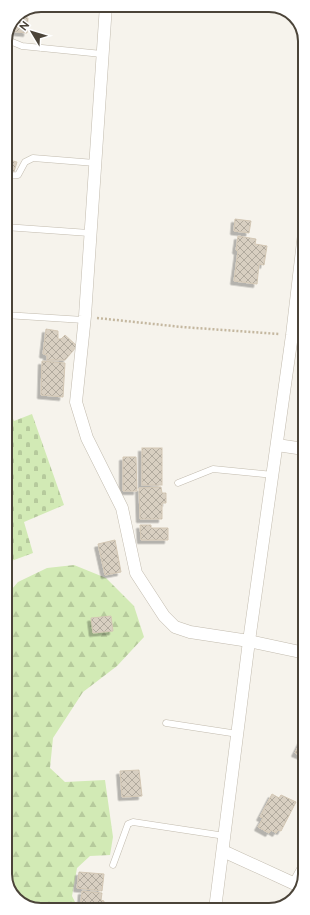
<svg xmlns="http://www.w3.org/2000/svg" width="310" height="915" font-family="Raleway,sans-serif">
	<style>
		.forest { fill: url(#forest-firs) }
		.cemetery { fill: url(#cemetery-stones) }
		.building { fill: url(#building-cross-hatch); stroke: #d3c7b4; filter: url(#shadow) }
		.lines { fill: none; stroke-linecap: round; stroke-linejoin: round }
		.lane-casing { stroke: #c2bbae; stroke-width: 7 }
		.street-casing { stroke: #c2bbae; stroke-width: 13 }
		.path { stroke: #c4b79f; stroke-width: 2.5; stroke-dasharray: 2 2; stroke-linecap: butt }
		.lane { stroke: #fff; stroke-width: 6 }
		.street { stroke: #fff; stroke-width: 12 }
		.rim { fill: none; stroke: #4b4439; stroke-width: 2 }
	</style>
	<defs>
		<pattern id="forest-firs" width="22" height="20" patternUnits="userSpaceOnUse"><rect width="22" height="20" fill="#d2eab5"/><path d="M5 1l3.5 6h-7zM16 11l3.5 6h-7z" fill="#b6ca9c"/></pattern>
		<pattern id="cemetery-stones" width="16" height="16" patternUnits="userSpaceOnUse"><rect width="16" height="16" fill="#d2eab5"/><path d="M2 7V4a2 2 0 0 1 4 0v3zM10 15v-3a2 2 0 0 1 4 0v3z" fill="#b6ca9c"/></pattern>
		<pattern id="building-cross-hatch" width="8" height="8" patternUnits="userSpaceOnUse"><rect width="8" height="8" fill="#d8cfc1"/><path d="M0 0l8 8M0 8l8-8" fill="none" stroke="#b1aa9e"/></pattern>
		<filter id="shadow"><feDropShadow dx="-3.5" dy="3.5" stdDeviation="0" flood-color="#0004"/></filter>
	</defs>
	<rect width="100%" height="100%" fill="#f6f3ec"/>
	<!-- forest -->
	<path class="forest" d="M74 565 106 578 134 606 144 637 117 666 83 692 53 738 50 768 65 782 105 780 113 837 110 855 90 856 77 868 72 896 77 906 76 910H38L17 901 6 883V596L18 582 47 568Z"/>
	<!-- cemetery -->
	<path class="cemetery" d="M6 402 14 421 32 414 64 505 24 522 33 553 6 563Z"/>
	<!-- building -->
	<g class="building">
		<path d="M15 16 28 18 27 33 8 31Z"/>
		<path d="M5 159 17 162 13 175 5 172Z"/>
		<path d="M235 219 251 221 249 233 234 231Z"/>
		<path d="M238 236 256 239 255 244 267 246 264 265 259 264 257 284 234 281 238 251 236 250Z"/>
		<path d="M46 329 58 331V339H61L65 335 77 346 65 360H47V355L43 354Z"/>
		<path d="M42 361 65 363 63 397 41 395Z"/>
		<rect x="142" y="448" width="20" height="37"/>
		<path d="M123 457H136L137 491H123Z"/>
		<path d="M161 487 162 493H166V503H162V519H140L139 488Z"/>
		<path d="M140 525H151V528H168V540H141Z"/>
		<path d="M115 540 121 572 105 575 98 544Z"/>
		<path d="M111 616 113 631 93 633 91 618Z"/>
		<path d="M305 733V757L295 753Z"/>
		<path d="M139 770 142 796 122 797 120 771Z"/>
		<path d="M272 794 279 798 281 795 296 802 281 831 278 830 276 833 271 830 269 833 258 827 263 818 260 817Z"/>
		<path d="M79 872 104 874 102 891 77 888Z"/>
		<path d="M82 891 102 893 101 900 104 901 103 910H80Z"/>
	</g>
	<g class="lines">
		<!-- lane casing -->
		<g class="lane-casing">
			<g id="lane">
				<path d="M5 39 22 46 102 54"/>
				<path d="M5 176 18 175 25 162 33 158 95 163"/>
				<path d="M5 227 89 233"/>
				<path d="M5 315 84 320"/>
				<path d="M178 483 213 469 273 475"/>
				<path d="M166 723 238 734"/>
				<path d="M113 865 128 824 133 822 225 836"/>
			</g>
		</g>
		<!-- street casing -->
		<g class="street-casing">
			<g id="street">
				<path d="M106 5 85 316 76 402 87 438 122 508 136 573 164 616 175 627 190 632 249 641 305 653"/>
				<path d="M277 445 304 449"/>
				<path d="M223 851 295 884 305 866"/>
				<path d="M215 909 249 641 292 335 304 233"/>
			</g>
		</g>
		<!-- path -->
		<path class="path" d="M97 318 182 327 279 334"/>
		<!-- lane -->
		<use href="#lane" class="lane"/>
		<!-- street -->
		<use href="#street" class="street"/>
	</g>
	<!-- crop -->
	<path d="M0 0H310V915H0ZM41 12H269A29 29 0 0 1 298 41V874A29 29 0 0 1 269 903H41A29 29 0 0 1 12 874V41A29 29 0 0 1 41 12Z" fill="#fff" fill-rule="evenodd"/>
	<path class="rim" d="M41 12H269A29 29 0 0 1 298 41V874A29 29 0 0 1 269 903H41A29 29 0 0 1 12 874V41A29 29 0 0 1 41 12Z"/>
	<!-- north arrow -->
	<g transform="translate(32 32) rotate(308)" stroke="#ffffff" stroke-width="3" paint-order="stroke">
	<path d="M0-3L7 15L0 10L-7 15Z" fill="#4b4439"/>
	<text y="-6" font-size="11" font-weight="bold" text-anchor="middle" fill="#4b4439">N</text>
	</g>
</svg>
